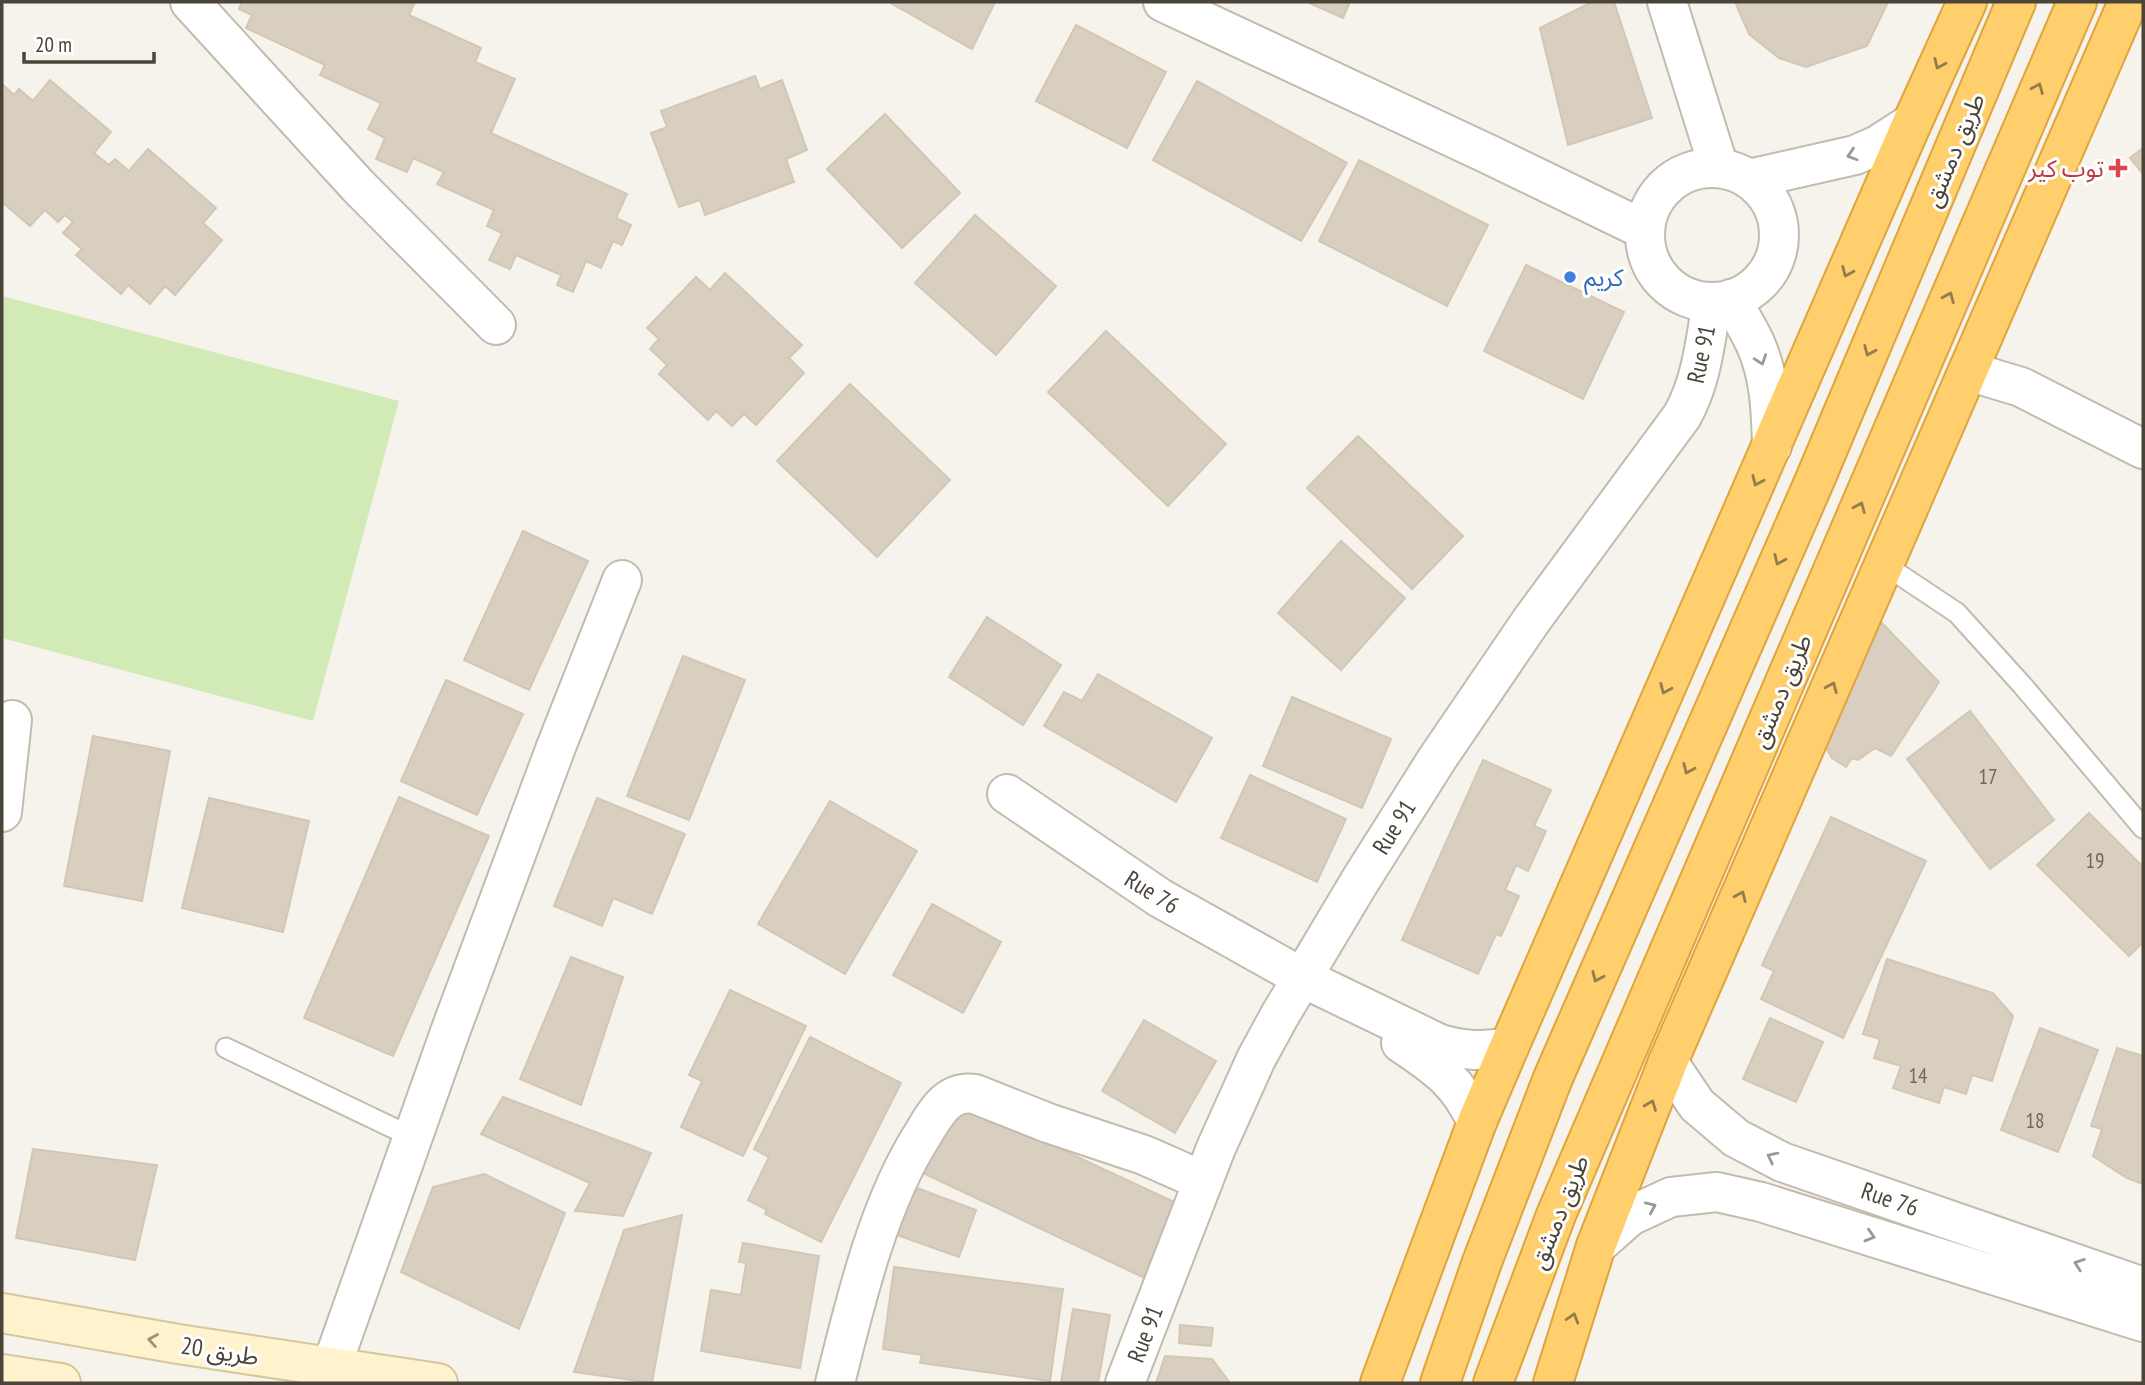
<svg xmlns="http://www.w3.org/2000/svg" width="2145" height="1385" font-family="'PT Sans Narrow','Noto Sans Arabic',sans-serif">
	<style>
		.green { fill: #d2eab5 }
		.building { fill: #d8cfc1; stroke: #d3c7b4; stroke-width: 2 }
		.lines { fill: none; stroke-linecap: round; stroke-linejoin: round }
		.lane-casing { stroke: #c2bbae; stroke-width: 23 }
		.street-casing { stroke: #c2bbae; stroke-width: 42 }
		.secondary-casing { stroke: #d6c79b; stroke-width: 42 }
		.highway-casing { stroke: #e0a43c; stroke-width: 42 }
		.lane { stroke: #fff; stroke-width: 19 }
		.street { stroke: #fff; stroke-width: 38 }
		.secondary { stroke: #fff3cd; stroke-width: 38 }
		.highway { stroke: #ffcf6e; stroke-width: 38 }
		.oneway { stroke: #937c4e }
		.oneway2 { stroke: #9c9892 }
		.oneway3 { stroke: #9c937c }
		.health-dot { fill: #e0444e; stroke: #fff; stroke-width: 2.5 }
		.shop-dot { fill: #3f7fe0; stroke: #fff; stroke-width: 2.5 }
		.labels { text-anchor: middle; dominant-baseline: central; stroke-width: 6; stroke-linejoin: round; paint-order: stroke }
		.number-label { font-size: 21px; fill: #6e675b }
		.street-label { font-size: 24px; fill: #4b4439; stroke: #fff }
		.health-label { font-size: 24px; fill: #be3a42; stroke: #fff; text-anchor: end }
		.shop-label { font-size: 24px; fill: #366cbe; stroke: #fff; text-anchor: start }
	</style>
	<rect width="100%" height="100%" fill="#f6f3ec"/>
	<!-- green -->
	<path class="green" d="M2 296 399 401 313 721 2 638Z"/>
	<!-- building -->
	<g class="building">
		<path d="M242 2H415L409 15 481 48 475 62 515 79 491 133 627 194 616 218 631 225 622 245 613 241 601 268 586 261 573 292 557 285 561 275 516 255 510 269 489 260 502 233 487 226 494 210 437 184 444 172 413 158 407 172 376 159 385 138 368 129 381 103 320 75 325 65 246 28 252 15 239 9Z"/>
		<path d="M889 2H995L972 49Z"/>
		<path d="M1307 2H1350L1343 18Z"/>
		<path d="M1592 2H1614L1652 118 1568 145 1540 28Z"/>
		<path d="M1735 2H1888L1867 46 1806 67 1779 58 1749 34Z"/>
		<path d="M1076 25 1166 72 1127 148 1036 101Z"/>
		<path d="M755 76 760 89 782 80 807 150 786 159 794 182 705 215 700 200 679 207 651 133 667 127 661 111Z"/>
		<path d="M50 80 111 132 94 153 109 165 115 159 129 171 148 149 216 208 203 223 222 240 175 295 165 286 150 304 128 285 121 294 76 255 82 249 63 233 73 222 65 215 58 222 45 210 30 226 2 202V84L14 95 19 89 33 101Z"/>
		<path d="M1197 81 1347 163 1301 241 1153 160Z"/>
		<path d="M885 114 960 193 902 248 827 169Z"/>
		<path d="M2143 148V174L2130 158Z"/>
		<path d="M1359 160 1488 225 1447 306 1319 241Z"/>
		<path d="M975 215 1056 286 996 355 915 283Z"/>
		<path d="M1526 265 1624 312 1583 399 1484 351Z"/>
		<path d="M725 273 802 345 789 358 804 373 756 425 744 414 732 426 716 411 708 420 659 374 667 365 650 349 659 339 647 328 696 277 710 290Z"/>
		<path d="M1106 331 1226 444 1168 506 1048 392Z"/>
		<path d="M850 384 950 480 877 557 777 461Z"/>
		<path d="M1358 436 1463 536 1412 589 1307 488Z"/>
		<path d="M523 531 588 561 529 690 464 660Z"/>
		<path d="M1341 541 1405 598 1341 670 1278 613Z"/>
		<path d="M987 617 1061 665 1023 725 949 677Z"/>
		<path d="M1881 622 1939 682 1891 756 1875 748 1858 760 1852 758 1846 767 1832 758 1825 746Z"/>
		<path d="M683 656 745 680 689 820 627 796Z"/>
		<path d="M1098 674 1212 738 1176 802 1044 726 1064 692 1082 701Z"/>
		<path d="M446 680 523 714 477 815 401 781Z"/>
		<path d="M1292 697 1391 739 1362 808 1263 766Z"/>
		<path d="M1970 711 2054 820 1990 869 1907 759Z"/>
		<path d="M93 736 170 751 142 901 64 886Z"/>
		<path d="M1483 760 1551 790 1534 826 1546 831 1528 871 1516 865 1505 890 1519 896 1501 936 1496 934 1478 974 1402 940Z"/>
		<path d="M1250 775 1346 819 1317 882 1221 838Z"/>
		<path d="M399 797 489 836 393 1056 304 1018Z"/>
		<path d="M209 798 309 821 283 932 182 908Z"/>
		<path d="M597 798 685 834 652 914 613 898 602 926 554 906Z"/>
		<path d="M830 801 917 851 845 974 758 924Z"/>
		<path d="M2089 813 2143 867V942L2129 956 2037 865Z"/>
		<path d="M1831 817 1926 861 1843 1038 1761 999 1774 971 1762 965Z"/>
		<path d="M932 904 1001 942 963 1013 893 975Z"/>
		<path d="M571 957 623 977 581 1105 520 1079Z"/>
		<path d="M1887 959 1993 993 2013 1016 1992 1081 1972 1075 1966 1094 1944 1087 1939 1103 1893 1088 1901 1066 1874 1058 1880 1039 1863 1034Z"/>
		<path d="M730 990 806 1026 743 1156 681 1127 702 1081 689 1075Z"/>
		<path d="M1770 1018 1823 1042 1796 1102 1743 1079Z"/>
		<path d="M1144 1020 1216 1061 1175 1133 1102 1091Z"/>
		<path d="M2040 1028 2098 1050 2058 1152 2001 1130Z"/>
		<path d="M810 1037 901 1083 821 1242 765 1214 767 1210 748 1200 769 1157 754 1149Z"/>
		<path d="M2117 1048 2143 1056V1184L2127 1178 2093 1156 2102 1129 2091 1126Z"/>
		<path d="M503 1097 651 1153 623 1216 575 1211 590 1183 481 1134Z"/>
		<path d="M955 1100 1185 1207 1151 1281 921 1172Z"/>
		<path d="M33 1149 157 1165 135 1260 16 1238Z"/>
		<path d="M484 1174 565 1213 519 1329 401 1272 433 1187Z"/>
		<path d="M909 1185 976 1210 959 1257 891 1233Z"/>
		<path d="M682 1215 652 1383 574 1372 624 1230Z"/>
		<path d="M743 1243 819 1256 800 1368 701 1351 711 1290 741 1295 746 1263 739 1262Z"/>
		<path d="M894 1267 1063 1289 1050 1381 920 1363 922 1355 883 1349Z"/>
		<path d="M1073 1309 1110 1315 1098 1383H1061Z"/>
		<path d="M1180 1325 1213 1328 1211 1346 1179 1343Z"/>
		<path d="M1165 1356 1212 1359 1230 1383H1156Z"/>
	</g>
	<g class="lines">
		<!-- lane casing -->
		<g class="lane-casing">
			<g id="lane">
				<path d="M1885 565 1957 613 2023 686 2143 828"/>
				<path d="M226 1048 412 1137"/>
			</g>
		</g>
		<!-- street casing -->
		<g class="street-casing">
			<g id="street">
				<path d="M190 2 358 186 496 325"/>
				<path d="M1163 2 1488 154 1645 230"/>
				<path d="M1667 2 1719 168"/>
				<circle cx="1712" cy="235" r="67"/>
				<path d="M1749 179 1855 155 1878 145 1912 123"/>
				<path d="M1731 299C1739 314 1748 328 1755 343 1770 376 1771 410 1772 446"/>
				<path d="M1968 371 2021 387 2143 449"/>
				<path d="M1007 794 1160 898 1303 978 1440 1044C1466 1051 1482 1052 1509 1047"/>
				<path d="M2 812 12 720"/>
				<path d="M1401 1043C1438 1068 1458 1081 1477 1122"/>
				<path d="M1668 1062 1697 1105 1736 1138 1782 1162 2143 1287"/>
				<path d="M1596 1246 1630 1216 1671 1197 1717 1192 1761 1202 2143 1322"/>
				<path d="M331 1368 450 1032 556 747 622 580"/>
				<path d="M835 1383C855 1303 878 1204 923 1134 929 1124 936 1111 945 1103 954 1095 963 1092 975 1094L1048 1123 1144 1155 1203 1181"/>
				<path d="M1125 1383 1216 1148 1256 1059 1280 1015 1360 881 1437 759 1531 621 1682 416C1702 381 1705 341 1712 303"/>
			</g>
		</g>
		<!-- secondary casing -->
		<g class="secondary-casing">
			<g id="secondary">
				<path d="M2 1313 178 1344 438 1383"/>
				<path d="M2 1374 61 1383"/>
			</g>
		</g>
		<!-- highway casing -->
		<g class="highway-casing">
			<g id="highway">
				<path d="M1380 1383 1477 1122 1509 1047 1912 123 1967 2"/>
				<path d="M1440 1383 1482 1262 1553 1078 1814 482 2016 2"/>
				<path d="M1493 1383 1556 1215 2077 2"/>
				<path d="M1553 1383 1596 1246 1668 1062 2128 2"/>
			</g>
		</g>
		<!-- lane -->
		<use href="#lane" class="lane"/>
		<!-- street -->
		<use href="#street" class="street"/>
		<!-- secondary -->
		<use href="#secondary" class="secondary"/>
		<!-- highway -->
		<use href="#highway" class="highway"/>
	</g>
	<!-- one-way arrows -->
	<defs><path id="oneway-chevron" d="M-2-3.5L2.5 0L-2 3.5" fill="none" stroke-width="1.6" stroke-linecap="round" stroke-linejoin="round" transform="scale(1.75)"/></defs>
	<g class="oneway">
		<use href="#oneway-chevron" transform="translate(1939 64) rotate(114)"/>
		<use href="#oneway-chevron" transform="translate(2038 88) rotate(-67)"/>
		<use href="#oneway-chevron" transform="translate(1847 272) rotate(113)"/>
		<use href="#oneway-chevron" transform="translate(1949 297) rotate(-67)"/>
		<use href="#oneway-chevron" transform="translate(1869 351) rotate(113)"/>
		<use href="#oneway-chevron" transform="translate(1757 481) rotate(114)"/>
		<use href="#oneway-chevron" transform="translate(1860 507) rotate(-67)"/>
		<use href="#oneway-chevron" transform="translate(1779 560) rotate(114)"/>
		<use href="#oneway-chevron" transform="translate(1832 687) rotate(-67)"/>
		<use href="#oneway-chevron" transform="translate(1665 689) rotate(114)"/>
		<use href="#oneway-chevron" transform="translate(1688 769) rotate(114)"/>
		<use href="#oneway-chevron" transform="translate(1741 896) rotate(-67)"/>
		<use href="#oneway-chevron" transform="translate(1597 977) rotate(114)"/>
		<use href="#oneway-chevron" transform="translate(1651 1105) rotate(-69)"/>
		<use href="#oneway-chevron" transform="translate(1573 1318) rotate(-73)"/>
	</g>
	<g class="oneway2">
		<use href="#oneway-chevron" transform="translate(1852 155) rotate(162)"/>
		<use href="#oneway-chevron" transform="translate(1761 360) rotate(71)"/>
		<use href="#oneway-chevron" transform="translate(1772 1157) rotate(-153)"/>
		<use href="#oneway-chevron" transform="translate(1651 1207) rotate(-24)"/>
		<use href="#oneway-chevron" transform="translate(1870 1236) rotate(17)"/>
		<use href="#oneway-chevron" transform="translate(2079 1264) rotate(-161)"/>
	</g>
	<use class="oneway3" href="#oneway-chevron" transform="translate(153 1340) rotate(-170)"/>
	<!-- markers -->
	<path class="health-dot" d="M2114.5 157.5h7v7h7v7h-7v7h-7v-7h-7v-7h7z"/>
	<circle class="shop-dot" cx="1570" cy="277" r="7"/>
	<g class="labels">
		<!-- number labels -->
		<g class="number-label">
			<text x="1988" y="776">17</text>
			<text x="2095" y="860">19</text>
			<text x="1918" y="1075">14</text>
			<text x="2035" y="1120">18</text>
		</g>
		<!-- street labels -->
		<g class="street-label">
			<text transform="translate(1954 150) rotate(-67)">طريق دمشق</text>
			<text transform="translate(1701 354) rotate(-78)">Rue 91</text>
			<text transform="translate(1781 691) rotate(-67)">طريق دمشق</text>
			<text transform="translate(1394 827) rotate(-58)">Rue 91</text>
			<text transform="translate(1152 892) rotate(32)">Rue 76</text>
			<text transform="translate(1890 1199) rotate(19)">Rue 76</text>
			<text transform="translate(1559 1212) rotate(-68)">طريق دمشق</text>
			<text transform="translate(1145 1334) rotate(-69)">Rue 91</text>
			<text transform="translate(220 1351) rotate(9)">طريق 20</text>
		</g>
		<!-- health labels -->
		<g class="health-label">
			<text x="2104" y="168">توب كير</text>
		</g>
		<!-- shop labels -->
		<g class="shop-label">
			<text x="1584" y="277">كريم</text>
		</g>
	</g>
	<!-- border -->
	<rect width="2145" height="1385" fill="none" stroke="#4b4439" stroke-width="7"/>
	<!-- scale -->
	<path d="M24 52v10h130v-10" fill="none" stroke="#4b4439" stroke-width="3.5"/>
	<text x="35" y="52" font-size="21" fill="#4b4439" stroke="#ffffff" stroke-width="5" paint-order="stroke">20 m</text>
</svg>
